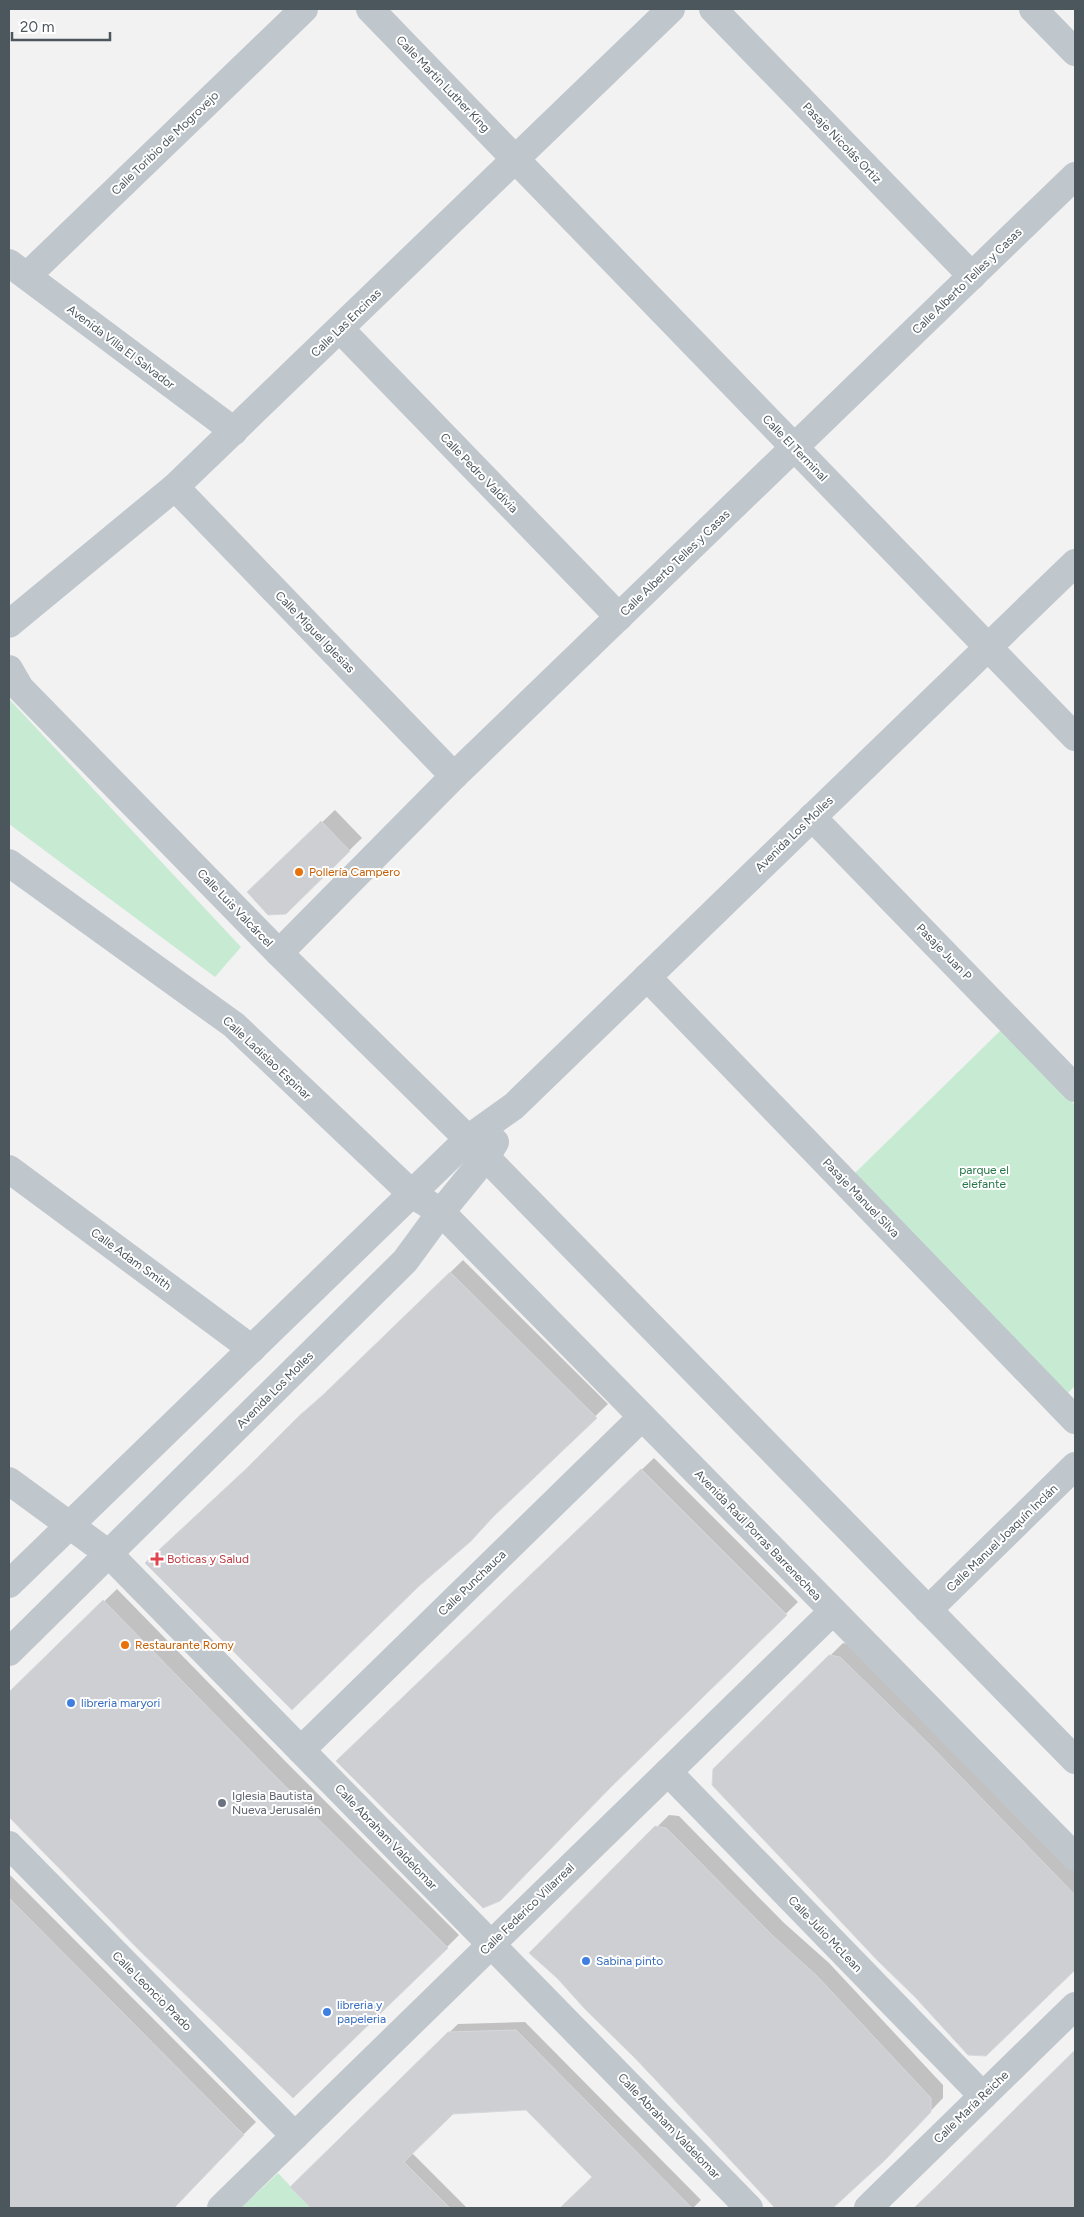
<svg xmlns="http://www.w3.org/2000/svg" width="1084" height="2217" font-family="Figtree,sans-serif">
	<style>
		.green { fill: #c7ebd2 }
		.shadow { fill: #0003 }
		.building { fill: #cdcfd3; stroke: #d6d8dc }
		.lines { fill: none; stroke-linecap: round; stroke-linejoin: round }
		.minor { stroke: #bfc6cc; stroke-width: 28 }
		.tertiary { stroke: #bfc6cc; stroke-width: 28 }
		.food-dot { fill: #e8710a; stroke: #fff; stroke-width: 2 }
		.health-dot { fill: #e0444e; stroke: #fff; stroke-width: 2 }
		.shop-dot { fill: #3f7fe0; stroke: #fff; stroke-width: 2 }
		.worship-dot { fill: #6b7280; stroke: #fff; stroke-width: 2 }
		.labels { text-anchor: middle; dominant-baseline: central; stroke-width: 4; stroke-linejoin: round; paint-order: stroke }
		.street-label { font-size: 12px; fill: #4c565d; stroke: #fff }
		.food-label { font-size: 12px; fill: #c56008; stroke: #fff; text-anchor: start }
		.park-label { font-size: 12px; fill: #247647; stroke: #fff }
		.health-label { font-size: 12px; fill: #be3a42; stroke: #fff; text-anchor: start }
		.shop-label { font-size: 12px; fill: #366cbe; stroke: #fff; text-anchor: start }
		.worship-label { font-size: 12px; fill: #5b616d; stroke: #fff; text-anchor: start }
	</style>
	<rect width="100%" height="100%" fill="#f3f2f2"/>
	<!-- green -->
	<g class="green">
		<path d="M9 699 241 947 215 977 9 824Z"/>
		<path d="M1002 1029 1075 1105V1386L1064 1397 855 1173Z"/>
		<path d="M278 2173 311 2208H241Z"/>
	</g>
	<!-- shadow -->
	<g class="shadow">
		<path d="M335 810 362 838 285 913 261 880Z"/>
		<path d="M463 1260 608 1404 501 1507 338 1382Z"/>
		<path d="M654 1458 798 1602 617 1779 350 1748Z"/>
		<path d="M117 1589 287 1763 459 1935 447 1947 143 1953 9 1814V1693Z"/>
		<path d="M843 1643 853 1645 1075 1870V1968L985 2055 714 1770Z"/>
		<path d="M669 1815 679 1816 783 1922 829 1963 943 2085V2098L884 2160 831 2208H778L558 1978 531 1953Z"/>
		<path d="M9 1874 256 2122 170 2208H26L9 2192Z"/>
		<path d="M525 2022 701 2200 693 2208H562L593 2177 526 2109 452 2113 412 2153 467 2208H313L292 2187 458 2024Z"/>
		<path d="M1075 2052V2208H915L931 2193Z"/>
	</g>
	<!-- building -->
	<g class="building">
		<path d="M321 821 350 851 286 914 268 915 247 892Z"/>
		<path d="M450 1272 597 1418 493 1517 471 1541 418 1587 292 1710 145 1563 247 1468 299 1416 324 1394Z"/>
		<path d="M641 1469 787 1615 611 1787 500 1901 483 1908 336 1761Z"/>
		<path d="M103 1600 275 1776 448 1948 293 2098 142 1953 9 1817V1692Z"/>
		<path d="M829 1655 840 1657 930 1745 1075 1895V1970L986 2056 968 2055 915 1997 877 1960 712 1785 713 1769Z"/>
		<path d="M655 1826 666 1828 687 1849 771 1934 817 1976 931 2098V2112L884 2161 833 2208H775L640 2063 584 2008 557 1978 529 1953Z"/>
		<path d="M9 1898 244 2135 174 2208H9Z"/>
		<path d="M516 2030 692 2208H560L592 2177 526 2110 453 2114 404 2162 450 2208H311L290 2187 448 2032Z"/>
		<path d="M1075 2050V2208H914L943 2180Z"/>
	</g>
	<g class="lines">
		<!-- minor -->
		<g class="minor">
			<path d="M370 9 1075 737"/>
			<path d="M713 9 972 276"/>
			<path d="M1033 9 1075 52"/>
			<path d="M9 263 234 431"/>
			<path d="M27 276 304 9"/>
			<path d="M340 329 619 617"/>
			<path d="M175 487 454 776"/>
			<path d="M9 624 175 487 671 9"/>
			<path d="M9 669 20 688 279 953 468 1139"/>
			<path d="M812 817 1075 1088"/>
			<path d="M9 863 234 1025 412 1194 441 1212"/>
			<path d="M279 953 454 776 1075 176"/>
			<path d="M647 977 1075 1420"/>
			<path d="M9 1169 252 1349"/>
			<path d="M9 1481 109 1554 749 2208"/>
			<path d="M928 1610 1075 1466"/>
			<path d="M301 1750 642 1417"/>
			<path d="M668 1772 983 2096"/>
			<path d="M9 1845 295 2136"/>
			<path d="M221 2208 833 1611"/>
			<path d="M868 2208 1075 2006"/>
		</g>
		<!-- tertiary -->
		<g class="tertiary">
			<path d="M468 1139 1075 1760"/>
			<path d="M441 1212 1075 1857"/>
			<path d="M9 1584 468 1139 514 1106 1075 563"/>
			<path d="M9 1652 405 1261 441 1212 486 1157 495 1142"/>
		</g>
	</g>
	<!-- markers -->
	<g class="food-dot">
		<circle cx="299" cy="872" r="5"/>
		<circle cx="125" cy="1645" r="5"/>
	</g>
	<path class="health-dot" d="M154.5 1551.5h5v5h5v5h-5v5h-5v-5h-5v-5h5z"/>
	<g class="shop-dot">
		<circle cx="71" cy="1703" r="5"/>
		<circle cx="586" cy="1961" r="5"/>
		<circle cx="327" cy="2012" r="5"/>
	</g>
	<circle class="worship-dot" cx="222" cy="1803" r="5"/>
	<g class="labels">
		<!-- street labels -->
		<g class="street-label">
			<text transform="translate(443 84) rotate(46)">Calle Martin Luther King</text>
			<text transform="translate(165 143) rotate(-44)">Calle Toribio de Mogrovejo</text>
			<text transform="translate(842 143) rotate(46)">Pasaje Nicolás Ortiz</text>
			<text transform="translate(967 281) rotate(-44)">Calle Alberto Telles y Casas</text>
			<text transform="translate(346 323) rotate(-44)">Calle Las Encinas</text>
			<text transform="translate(121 347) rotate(37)">Avenida Villa El Salvador</text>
			<text transform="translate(795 448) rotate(46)">Calle El Terminal</text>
			<text transform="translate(479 473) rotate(46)">Calle Pedro Valdivia</text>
			<text transform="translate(675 563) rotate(-44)">Calle Alberto Telles y Casas</text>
			<text transform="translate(315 632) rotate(46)">Calle Miguel Iglesias</text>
			<text transform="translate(794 834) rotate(-44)">Avenida Los Molles</text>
			<text transform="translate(235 908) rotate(46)">Calle Luis Valcárcel</text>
			<text transform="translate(944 952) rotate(46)">Pasaje Juan P</text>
			<text transform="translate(267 1058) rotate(43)">Calle Ladislao Espinar</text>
			<text transform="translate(861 1198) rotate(46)">Pasaje Manuel Silva</text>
			<text transform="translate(131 1259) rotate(36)">Calle Adam Smith</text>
			<text transform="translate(275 1390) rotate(-45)">Avenida Los Molles</text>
			<text transform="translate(758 1535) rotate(46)">Avenida Raúl Porras Barrenechea</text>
			<text transform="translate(1002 1538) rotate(-44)">Calle Manuel Joaquín Inclán</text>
			<text transform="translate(472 1583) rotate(-44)">Calle Punchauca</text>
			<text transform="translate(386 1837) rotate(46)">Calle Abraham Valdelomar</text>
			<text transform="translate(527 1909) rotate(-44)">Calle Federico Villarreal</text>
			<text transform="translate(825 1934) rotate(46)">Calle Julio McLean</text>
			<text transform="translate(152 1991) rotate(45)">Calle Leoncio Prado</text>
			<text transform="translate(971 2107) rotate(-44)">Calle María Reiche</text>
			<text transform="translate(669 2126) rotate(46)">Calle Abraham Valdelomar</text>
		</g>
		<!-- food labels -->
		<g class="food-label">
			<text x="309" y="872">Pollería Campero</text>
			<text x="135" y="1645">Restaurante Romy</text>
		</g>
		<!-- park labels -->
		<g class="park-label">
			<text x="984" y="1170">parque el<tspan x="984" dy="14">elefante</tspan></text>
		</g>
		<!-- health labels -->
		<g class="health-label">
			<text x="167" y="1559">Boticas y Salud</text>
		</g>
		<!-- shop labels -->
		<g class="shop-label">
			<text x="81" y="1703">libreria maryori</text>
			<text x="596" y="1961">Sabina pinto</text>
			<text x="337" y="2005">libreria y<tspan x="337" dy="14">papeleria</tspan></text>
		</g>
		<!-- worship labels -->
		<g class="worship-label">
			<text x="232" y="1796">Iglesia Bautista<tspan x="232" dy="14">Nueva Jerusalén</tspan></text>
		</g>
	</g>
	<!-- border -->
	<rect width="1084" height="2217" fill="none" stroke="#4c565d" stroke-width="20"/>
	<!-- scale -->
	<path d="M12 32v8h98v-8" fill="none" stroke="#4c565d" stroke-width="2.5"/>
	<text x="20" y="32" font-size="15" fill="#4c565d" stroke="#ffffff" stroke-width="4" paint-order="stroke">20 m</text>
</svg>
